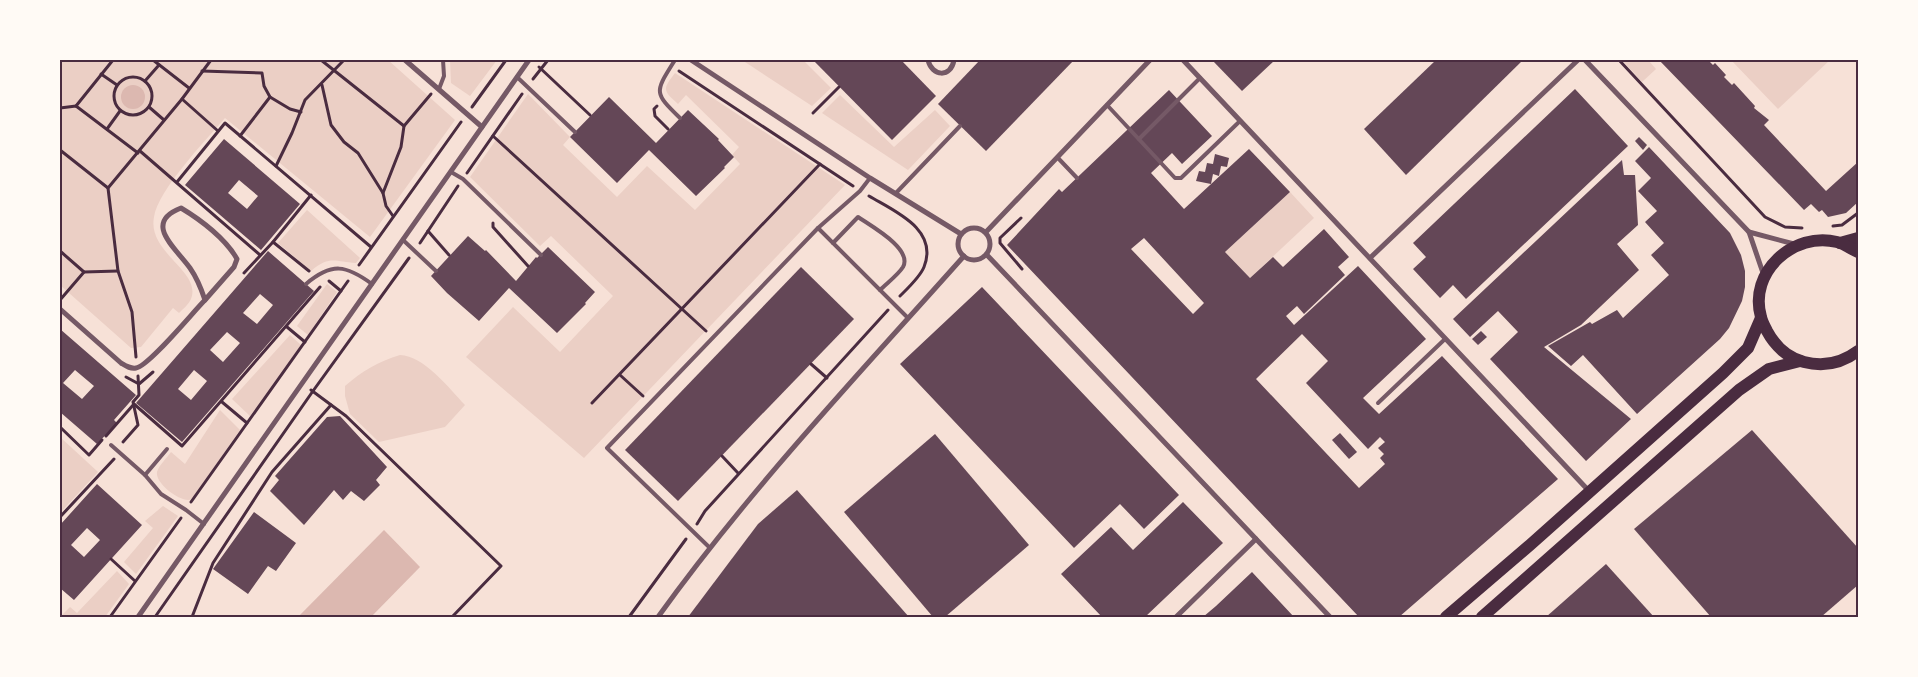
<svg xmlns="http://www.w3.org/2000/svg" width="1918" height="677" font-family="Lato,sans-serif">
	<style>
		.green { fill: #ebcfc5 }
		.water { fill: #dcb8b0 }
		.building { fill: #644757; fill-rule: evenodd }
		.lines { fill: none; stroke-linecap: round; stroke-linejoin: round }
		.path { stroke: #4a2c40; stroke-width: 3 }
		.service { stroke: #755966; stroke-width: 4 }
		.minor { stroke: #755966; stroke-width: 5 }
		.primary { stroke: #4a2c40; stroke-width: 12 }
		.neatline { fill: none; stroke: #4a2c40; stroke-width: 2 }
	</style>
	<rect width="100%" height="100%" fill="#f7e1d7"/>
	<!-- green -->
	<g class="green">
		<path d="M60 60H388L455 120 370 237 225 118C206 140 158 190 154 217 147 253 202 271 191 299 189 304 183 309 179 313L173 308 141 347 131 348 60 285Z"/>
		<path d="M450 60H497L470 96 451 83Z"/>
		<path d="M742 60H803L831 88 812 106Z"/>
		<path d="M1622 60H1648L1656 69 1642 82Z"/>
		<path d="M1731 60H1830L1778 109Z"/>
		<path d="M675 73 845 185 584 458 466 357 513 307 560 352 613 296 551 236 540 246 470 177 528 94 570 137 563 145 617 197 647 166 695 210 740 164 732 155 739 147 686 95 678 104C662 90 663 89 675 73Z"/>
		<path d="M840 95 894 147 935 110 950 126 908 170 822 113Z"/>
		<path d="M1290 192 1314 218 1250 278 1225 252Z"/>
		<path d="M307 210 360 258 356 263C335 262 330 255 311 271L278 243Z"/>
		<path d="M327 284 337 292 308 335 297 326Z"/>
		<path d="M290 335 301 345 250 416 232 399Z"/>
		<path d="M400 355C424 356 449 388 465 405L445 427 379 442 350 414 345 396V386C361 372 379 361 400 355Z"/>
		<path d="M220 410 240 430 194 496C192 498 191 500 188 500 178 500 155 483 157 472 159 465 167 458 171 452L185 464Z"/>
		<path d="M60 437 98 472 60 513Z"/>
		<path d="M163 506 178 516 136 574 124 562 153 528 145 521Z"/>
		<path d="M117 571 129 584 105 617H60L70 607 77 613Z"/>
	</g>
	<!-- water -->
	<g class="water">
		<circle cx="133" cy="97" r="12"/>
		<path d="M384 530 420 567 371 617H298Z"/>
	</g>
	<!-- building -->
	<g class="building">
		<path d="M813 60H901L936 96 892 140Z"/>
		<path d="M980 60H1074L986 151 938 104Z"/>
		<path d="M1212 60H1275L1242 91Z"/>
		<path d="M1436 60H1523L1406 175 1364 129Z"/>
		<path d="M1659 60H1708L1713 65 1715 63 1726 75 1724 77 1732 85 1734 83 1755 106 1754 108 1769 120 1764 125 1826 191 1858 162V202L1846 213 1828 217 1822 210 1819 212 1811 204 1804 210Z"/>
		<path d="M1575 89 1628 146 1466 299 1453 285 1440 298 1413 269 1426 257 1413 243Z"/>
		<path d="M1169 90 1212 136 1182 164 1172 153 1151 173 1184 209 1249 149 1290 192 1225 252 1250 278 1273 257 1283 267 1324 229 1349 257 1338 267 1345 275 1304 314 1297 306 1286 316 1294 325 1358 266 1426 339 1363 398 1379 414 1442 356 1558 479 1399 617H1359L1007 245 1059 189 1062 192ZM1144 238 1204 303 1193 314 1131 249ZM1302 334 1328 361 1306 383 1368 449 1380 437 1385 442 1378 448 1384 454 1380 458 1385 464 1359 488 1256 379Z"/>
		<path d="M609 97 656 143 688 110 719 139 718 140 734 157 724 167 725 168 696 196 649 150 617 183 570 137Z"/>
		<path d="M1639 137 1647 145 1643 150 1635 141Z"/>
		<path d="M224 139 300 204 261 250 185 185ZM239 180 258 196 247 209 228 193Z"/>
		<path d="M1649 147 1730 233 1741 255 1745 271V287L1742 301 1729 328 1720 339 1637 414 1583 355 1571 366 1548 346 1590 322 1592 324 1617 310 1623 318 1669 275 1651 255 1664 243 1645 222 1657 211 1638 191 1651 178 1635 161Z"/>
		<path d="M1215 154 1229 158 1227 167 1221 166 1219 176 1213 174 1211 184 1196 181 1199 171 1205 172 1207 163 1213 164Z"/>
		<path d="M1622 160 1624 175H1635L1638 225 1617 244 1639 270 1581 325 1544 347 1631 419 1586 461 1490 359 1518 332 1498 311 1470 337 1453 319Z"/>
		<path d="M468 236 485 251 486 250 516 281 536 257 537 258 548 247 595 292 585 303 586 304 557 333 509 288 479 321 447 293 431 276Z"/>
		<path d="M268 251 314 291 182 442 136 403ZM260 294 273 305 257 324 243 313ZM227 332 240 343 223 362 210 350ZM194 370 207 381 191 400 178 389Z"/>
		<path d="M801 267 854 319 678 501 625 450Z"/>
		<path d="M982 287 1179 495 1144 529 1120 504 1074 548 900 364Z"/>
		<path d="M60 329 136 395 114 420 117 423 97 444 60 412ZM75 370 94 386 82 399 63 383Z"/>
		<path d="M1481 331 1487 337 1478 345 1472 339Z"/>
		<path d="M340 416 387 467 376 480 380 485 364 501 351 491 343 500 334 490 304 525 270 491 279 480 275 476 327 417Z"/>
		<path d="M1752 430 1858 548V585L1821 617H1711L1634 529Z"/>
		<path d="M1340 433 1357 452 1349 459 1332 440Z"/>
		<path d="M935 434 1029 545 945 617H933L844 512Z"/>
		<path d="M97 484 142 525 74 600 60 588V525ZM87 528 100 540 84 557 71 545Z"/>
		<path d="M797 490 909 617H688L758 524Z"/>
		<path d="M1183 502 1223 543 1145 617H1102L1061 574 1111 527 1133 550Z"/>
		<path d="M254 512 296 543 276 571 268 566 248 594 213 569Z"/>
		<path d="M1606 564 1654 617H1546Z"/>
		<path d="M1252 572 1294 617H1203L1216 606Z"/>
	</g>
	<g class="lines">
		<!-- path -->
		<g class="path">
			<path d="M153 60 189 88"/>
			<path d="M321 60 404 126 431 94"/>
			<path d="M1619 60 1765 217 1785 227 1802 228"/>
			<path d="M539 67 590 115"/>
			<path d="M202 71 262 73 264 86 270 97 240 136"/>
			<path d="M679 71 853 186"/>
			<path d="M101 74 117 85"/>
			<circle cx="133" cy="96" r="19"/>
			<path d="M533 79 548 60"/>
			<path d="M145 81 159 65"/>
			<path d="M322 85 331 125 344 142 358 153 383 193"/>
			<path d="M270 97 290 109 301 112"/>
			<path d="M182 99 218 131"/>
			<path d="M76 106 113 60"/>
			<path d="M657 106 654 109 655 116 668 129"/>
			<path d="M149 107 164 120"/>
			<path d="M472 107 506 60"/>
			<path d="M60 108 76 106 138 153"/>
			<path d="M813 113 839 87"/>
			<path d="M107 129 120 111"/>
			<path d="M493 136 706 331"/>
			<path d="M60 150 108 188"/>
			<path d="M140 151 260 255"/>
			<path d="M276 166 292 133 305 100 344 60"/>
			<path d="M467 173 522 94"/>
			<path d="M177 182 225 123 371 247"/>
			<path d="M869 196C894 211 939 229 924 267 920 277 908 288 900 296"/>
			<path d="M393 216 386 206 383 193 401 147 404 126"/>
			<path d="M1021 218 1000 238V243L1022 269"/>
			<path d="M493 223V227L528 266"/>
			<path d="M1833 226 1842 225 1858 213"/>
			<path d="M428 231 449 255"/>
			<path d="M273 242 309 271"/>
			<path d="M420 243 458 186"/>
			<path d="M60 251 84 272 118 271"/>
			<path d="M359 265 461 122"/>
			<path d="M244 273 273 242 311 195"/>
			<path d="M329 281 341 291"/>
			<path d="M60 300 84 272"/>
			<path d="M287 327 305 342"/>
			<path d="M136 357 132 312 118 271 108 188 182 99 211 60"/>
			<path d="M811 364 827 378"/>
			<path d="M620 375 643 396"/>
			<path d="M126 377 139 384 153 372"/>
			<path d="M311 390 346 416 501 566 452 617"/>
			<path d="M222 402 247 423"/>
			<path d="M592 403 820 164"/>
			<path d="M60 427 89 455 102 440"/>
			<path d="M106 436 134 404 182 446 320 287"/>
			<path d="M123 442 138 425 133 402 139 395 138 376"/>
			<path d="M722 456 738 473"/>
			<path d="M191 502 348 281"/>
			<path d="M60 517 114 459"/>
			<path d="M697 524 705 511 888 310"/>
			<path d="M111 559 135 581"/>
			<path d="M110 617 181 518"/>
			<path d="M155 617 313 391 409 258"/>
			<path d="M192 617 213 563 272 472 331 405"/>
			<path d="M629 617 686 539"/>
		</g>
		<!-- service -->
		<g class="service">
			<path d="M675 60C655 92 653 92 680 118"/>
			<path d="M517 77 575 132"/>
			<path d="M439 89 444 76 443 60"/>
			<path d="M1107 105 1175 178H1181L1240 121"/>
			<path d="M1139 139 1200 78"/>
			<path d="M1058 158 1077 178"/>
			<path d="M451 172 463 179 541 255"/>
			<path d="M896 193 960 126"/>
			<path d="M818 228 908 318"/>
			<path d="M403 240 436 271"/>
			<path d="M833 243 858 217C871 226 913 249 903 267 898 275 887 283 880 290"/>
			<path d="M306 284C332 262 346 265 372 284"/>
			<path d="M1378 403 1445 339"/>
			<path d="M111 445 145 475 161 494 186 510 204 524"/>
			<path d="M145 475 167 449"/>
			<path d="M709 547 607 448 818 228 860 191 870 178"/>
		</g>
		<!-- minor -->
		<g class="minor">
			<path d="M405 60 482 127"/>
			<path d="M691 60 870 178 961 234"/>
			<path d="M928 60C932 77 951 78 954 60"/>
			<path d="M1183 60 1589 491"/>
			<path d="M1585 60 1749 232 1763 273"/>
			<path d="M181 208C201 220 226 239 237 259L234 267 205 300C201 288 197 278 190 268 176 248 142 223 181 208Z"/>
			<circle cx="974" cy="244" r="16"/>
			<path d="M986 232 1150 60"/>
			<path d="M1749 232 1794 244"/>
			<path d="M987 255 1330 617"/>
			<path d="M1370 258 1578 60"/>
			<path d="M60 309 121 363C126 366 130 369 136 368 149 366 193 312 205 300"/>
			<path d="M138 617 529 60"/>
			<path d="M658 617C750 489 859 374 964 256"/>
			<path d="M1176 617 1256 539"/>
		</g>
		<!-- primary -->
		<g class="primary">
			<path d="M1840 243 1858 238"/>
			<path d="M1858 252C1851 249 1845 244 1837 242 1794 231 1748 272 1761 317 1762 322 1765 327 1767 331 1775 346 1788 358 1804 362 1823 367 1842 363 1858 351"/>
			<path d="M1446 617 1530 545 1723 373 1748 348 1761 318"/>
			<path d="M1482 617 1739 390 1769 369 1800 361"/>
		</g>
	</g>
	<!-- border -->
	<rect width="1918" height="677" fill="none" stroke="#fffaf5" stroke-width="122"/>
	<rect x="61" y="61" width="1796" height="555" class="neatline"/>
</svg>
